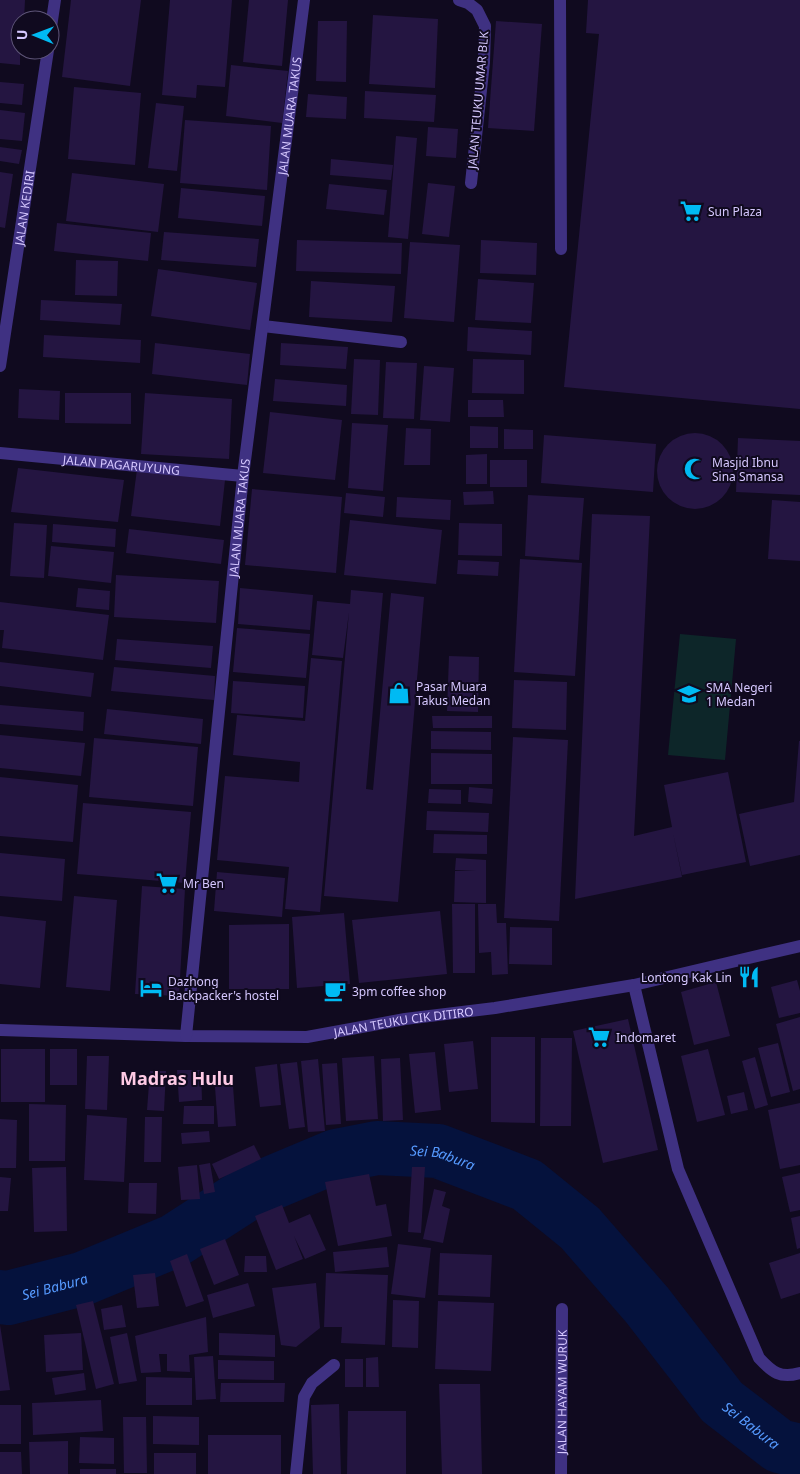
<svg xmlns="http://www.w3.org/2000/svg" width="800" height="1474" font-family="'Noto Sans',sans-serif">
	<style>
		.green { fill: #0d2629 }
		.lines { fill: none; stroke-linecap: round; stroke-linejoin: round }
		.river { stroke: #05123d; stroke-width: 54 }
		.building { fill: #241541 }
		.minor { stroke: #3f3182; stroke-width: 12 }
		.labels { text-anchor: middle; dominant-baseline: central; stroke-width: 4; stroke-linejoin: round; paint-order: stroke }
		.street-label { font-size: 12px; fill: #d6c8ff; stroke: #100a1f }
		.poi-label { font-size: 12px; fill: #d6c8ff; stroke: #100a1f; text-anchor: start }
		.water-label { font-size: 14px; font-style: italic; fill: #569aff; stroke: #100a1f }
		.district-label { font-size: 18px; font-weight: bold; fill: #ffcae5; stroke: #100a1f }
	</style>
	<rect width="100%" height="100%" fill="#100a1f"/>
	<!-- green -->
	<path class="green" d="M680 634 736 639 725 760 668 755Z"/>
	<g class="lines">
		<!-- river -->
		<path class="river" id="s1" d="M0 1297 8 1298 82 1279 174 1241 250 1192 336 1156 377 1148 438 1151 527 1185 580 1228 647 1305 722 1402 779 1446 800 1451"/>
	</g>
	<!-- building -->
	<g class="building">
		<path d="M0 0H25L24 20H20V65L0 63Z"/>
		<path d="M71 0H141L130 86 62 77Z"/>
		<path d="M170 0H232L225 87 197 85 196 98 162 95Z"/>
		<path d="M249 0H288L282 66 243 62Z"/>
		<path d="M588 0H800V409L564 387 599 34 586 33Z"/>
		<path d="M373 15 438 19 435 88 369 84Z"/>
		<path d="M318 21H347L346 82 316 81Z"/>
		<path d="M496 21 542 24 534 131 488 128Z"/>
		<path d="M231 65 288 71 282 123 226 116Z"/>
		<path d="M0 82 24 84 22 105 0 103Z"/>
		<path d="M74 87 141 93 135 165 68 159Z"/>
		<path d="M365 91 436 95 434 122 364 118Z"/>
		<path d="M308 94 347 97 346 119 306 117Z"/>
		<path d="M156 103 184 106 177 171 148 168Z"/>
		<path d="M0 110 25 113 22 141 0 139Z"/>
		<path d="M185 120 271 126 267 190 180 183Z"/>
		<path d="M428 127 458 129 456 158 426 156Z"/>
		<path d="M396 136 417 138 408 239 388 237Z"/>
		<path d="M0 147 22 150 19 164 0 161Z"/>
		<path d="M331 159 393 165 391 180 330 175Z"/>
		<path d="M0 172 13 174 5 228 0 227Z"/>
		<path d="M72 173 164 184 158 232 66 221Z"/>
		<path d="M428 183 455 186 449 237 422 234Z"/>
		<path d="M329 184 387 190 384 215 326 209Z"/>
		<path d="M181 188 265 196 262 226 178 218Z"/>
		<path d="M57 223 151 233 148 261 54 251Z"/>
		<path d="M164 232 259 239 256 267 161 260Z"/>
		<path d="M297 240 402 243 401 274 296 271Z"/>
		<path d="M481 240 537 243 536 275 480 273Z"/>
		<path d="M410 242 460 245 454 322 404 318Z"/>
		<path d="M76 260 118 261 117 296 75 295Z"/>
		<path d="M158 269 257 283 250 330 151 316Z"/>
		<path d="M478 279 534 283 531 323 475 320Z"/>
		<path d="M311 281 395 286 392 322 309 317Z"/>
		<path d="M41 300 122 304 120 325 40 320Z"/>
		<path d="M468 327 532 331 531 355 467 351Z"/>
		<path d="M44 335 141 340 140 363 43 357Z"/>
		<path d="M155 343 250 354 247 385 152 374Z"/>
		<path d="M281 343 348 347 346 369 280 365Z"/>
		<path d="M354 359 380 360 378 415 351 414Z"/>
		<path d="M473 359 524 360V394L472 393Z"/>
		<path d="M386 362 417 363 414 419 383 418Z"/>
		<path d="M424 366 454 368 450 422 420 420Z"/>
		<path d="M275 379 347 385 346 406 273 401Z"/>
		<path d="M19 389 60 391 59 420 18 418Z"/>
		<path d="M65 393H131V424L65 423Z"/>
		<path d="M145 393 232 399 229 459 141 454Z"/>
		<path d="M468 400H503L504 417H468Z"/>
		<path d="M270 412 342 420 335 480 263 473Z"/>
		<path d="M352 423 388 425 383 491 348 488Z"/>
		<path d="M470 426 498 427V448H470Z"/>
		<path d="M406 428 431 429 430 465H404Z"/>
		<path d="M504 429 533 430V449H504Z"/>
		<circle cx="695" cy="471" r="38"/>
		<path d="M544 435 656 444 653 492 541 483Z"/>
		<path d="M738 438 800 441V495L736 492Z"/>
		<path d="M487 454V484H466V455Z"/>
		<rect x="490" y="460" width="37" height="27"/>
		<path d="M18 468 124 480 118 522 11 512Z"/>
		<path d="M137 469 225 480 220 526 131 516Z"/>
		<path d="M252 489 342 497 336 573 245 565Z"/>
		<path d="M493 491 494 504 464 505 463 492Z"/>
		<path d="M346 493 385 497 383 517 344 513Z"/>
		<path d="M528 495 584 498 579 560 525 556Z"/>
		<path d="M397 497 451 500 450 520 396 517Z"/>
		<path d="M772 500 800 502V561L768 559Z"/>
		<path d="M592 514 650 516 634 836 672 827 664 785 728 772 746 862 682 875 673 833 682 877 575 899Z"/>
		<path d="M350 520 442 530 436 584 344 575Z"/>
		<path d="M14 523 47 525 44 578 10 576Z"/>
		<path d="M459 523 502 524V556L458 555Z"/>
		<path d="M53 524 116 529 115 547 52 542Z"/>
		<path d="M129 529 224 540 221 564 126 553Z"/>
		<path d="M51 546 114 552 111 583 48 576Z"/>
		<path d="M520 559 582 563 575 676 514 672Z"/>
		<path d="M458 560 499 562 498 576 457 574Z"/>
		<path d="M116 575 219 581 216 623 114 617Z"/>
		<path d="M78 588 110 591 109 610 76 607Z"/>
		<path d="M240 588 313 595 310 630 238 624Z"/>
		<path d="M351 590 383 593 366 789 373 790 391 593 424 597 398 902 324 896 349 612 343 658 312 655 317 601 350 604Z"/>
		<path d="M0 602 109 615 103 660 2 648 4 630H0Z"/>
		<path d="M237 628 310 634 306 678 233 672Z"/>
		<path d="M117 639 213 646 211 668 115 660Z"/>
		<path d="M449 656 479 657 478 712 447 711Z"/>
		<path d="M311 658 342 661 320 912 285 909 289 867 217 860 225 776 299 782 300 762 233 755 237 715 305 721Z"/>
		<path d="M0 662 94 673 91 697 0 686Z"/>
		<path d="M114 667 215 676 214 700 111 691Z"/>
		<path d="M514 680 567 682 566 730 512 728Z"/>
		<path d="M233 681 305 686 303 718 231 713Z"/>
		<path d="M0 705 84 712 83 731 0 724Z"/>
		<path d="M107 709 203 719 201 744 104 734Z"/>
		<path d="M432 716H492V728H433Z"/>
		<path d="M431 731 491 732V750L431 749Z"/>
		<path d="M0 735 85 743 81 776 0 768Z"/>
		<path d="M513 737 568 740 559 921 504 918Z"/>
		<path d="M94 738 198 747 193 806 89 797Z"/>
		<path d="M799 741H800V855L750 866 739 814 794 802Z"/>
		<path d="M431 753 492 754V784H431Z"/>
		<path d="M0 777 78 785 73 842 0 836Z"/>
		<path d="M469 787 493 789 492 804 468 802Z"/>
		<path d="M429 789 461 790V804L428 803Z"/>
		<path d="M83 803 191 812 185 883 77 874Z"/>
		<path d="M427 811 489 813 488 832 426 830Z"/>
		<path d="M434 834 487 835V854L433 853Z"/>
		<path d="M0 853 65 859 62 901 0 896Z"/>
		<path d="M456 858 486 860V903L454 902 455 871H476L455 870Z"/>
		<path d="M217 872 285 878 282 917 214 911Z"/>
		<path d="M142 886 185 889 179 996 135 994Z"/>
		<path d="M74 896 117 900 110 991 66 987Z"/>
		<path d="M452 904H475V973H453Z"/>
		<path d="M478 904H496L497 923H506L508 974 492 975 491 952 479 953Z"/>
		<path d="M440 911 447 974 359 983 352 920Z"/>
		<path d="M344 913 350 984 297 988 292 917Z"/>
		<path d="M0 916 46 921 40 988 0 984Z"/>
		<path d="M289 924V989H229V925Z"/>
		<path d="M510 927 552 928V965L509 964Z"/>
		<path d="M797 980 800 991V1013L779 1018 771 987Z"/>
		<path d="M716 982 730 1036 694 1045 681 992Z"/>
		<path d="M800 1017V1089L793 1091 776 1024Z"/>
		<path d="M628 1019 658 1150 603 1163 573 1031Z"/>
		<path d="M491 1037H535V1123L491 1122Z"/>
		<path d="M541 1038H572L571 1126H540Z"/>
		<path d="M473 1041 478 1089 449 1092 444 1044Z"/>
		<path d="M778 1043 790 1092 771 1097 758 1048Z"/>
		<rect x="1" y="1049" width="44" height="53"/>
		<rect x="50" y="1049" width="27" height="36"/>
		<path d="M708 1049 725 1115 697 1122 681 1056Z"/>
		<path d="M435 1052 441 1110 415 1113 409 1054Z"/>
		<path d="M87 1056H109L107 1110 85 1109Z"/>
		<path d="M374 1056 378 1119 346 1121 342 1058Z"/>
		<path d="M755 1057 768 1105 755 1109 742 1061Z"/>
		<path d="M400 1058 403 1120 383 1121 381 1059Z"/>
		<path d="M318 1059 325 1131 308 1132 301 1061Z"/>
		<path d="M297 1062 305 1127 289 1129 280 1064Z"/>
		<path d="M337 1063 341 1124 326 1125 322 1064Z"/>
		<path d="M277 1064 281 1105 260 1107 255 1067Z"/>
		<path d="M177 1070H201L202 1100 179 1102Z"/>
		<path d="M150 1071H166L164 1111 147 1110Z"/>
		<path d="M232 1073 236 1126 218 1127 214 1074Z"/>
		<path d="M744 1092 748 1110 731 1114 727 1096Z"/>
		<path d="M800 1103V1165L780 1169 768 1110Z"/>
		<path d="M29 1104 66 1105 65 1161H29Z"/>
		<path d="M184 1106H214V1124H183Z"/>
		<path d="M87 1115 127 1118 124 1182 84 1180Z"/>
		<path d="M145 1117H162L161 1162H144Z"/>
		<path d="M0 1119 17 1120 16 1168H0Z"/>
		<path d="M209 1131 210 1142 182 1144 181 1133Z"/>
		<path d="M254 1145 261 1159 219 1179 212 1164Z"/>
		<path d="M210 1163 215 1192 204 1194 199 1165Z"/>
		<path d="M197 1165 200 1199 181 1200 178 1167Z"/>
		<path d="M66 1167 67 1231 34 1232 32 1168Z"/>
		<path d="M412 1167H425L421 1233 408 1232Z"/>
		<path d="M800 1173V1210L790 1212 782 1177Z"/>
		<path d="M369 1174 376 1206 386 1204 392 1236 338 1246 325 1182Z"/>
		<path d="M0 1177 11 1178 8 1211H0Z"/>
		<path d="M129 1183H157L156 1214 128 1213Z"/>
		<path d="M434 1189 446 1192 442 1206 450 1209 443 1243 423 1239Z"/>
		<path d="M282 1205 289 1223 310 1214 326 1250 305 1259 294 1236 303 1259 276 1270 255 1216Z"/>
		<path d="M800 1216V1248L797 1249 791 1218Z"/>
		<path d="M225 1239 239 1275 214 1285 200 1249Z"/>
		<path d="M398 1244 431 1248 425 1298 391 1294Z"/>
		<path d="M387 1247 389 1267 335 1272 333 1252Z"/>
		<path d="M440 1253 492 1255 490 1297 438 1295Z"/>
		<path d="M800 1253V1293L781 1299 769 1263Z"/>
		<path d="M187 1254 204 1301 186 1307 170 1261Z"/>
		<path d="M245 1256H266L267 1272H244Z"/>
		<path d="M155 1273 159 1306 137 1308 133 1275Z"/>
		<path d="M326 1273 388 1275 385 1345 341 1343 342 1327H324Z"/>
		<path d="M248 1283 255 1306 213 1318 207 1295Z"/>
		<path d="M316 1283 320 1328 296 1347 281 1345 272 1288Z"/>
		<path d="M393 1300 419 1301 418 1348 392 1347Z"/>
		<path d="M93 1301 114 1384 96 1389 76 1305Z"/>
		<path d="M438 1301 494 1303 491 1371 435 1369Z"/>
		<path d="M122 1305 126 1327 104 1330 101 1309Z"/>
		<path d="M206 1317 208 1352 189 1355 190 1372 167 1371V1354H159L161 1372 141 1373 135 1336Z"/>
		<path d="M0 1325 10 1390 0 1391Z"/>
		<path d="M81 1333 83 1370 46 1372 44 1335Z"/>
		<path d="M127 1333 137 1381 119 1384 110 1337Z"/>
		<path d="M219 1333 275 1335V1357L219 1355Z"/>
		<path d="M213 1356 216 1399 196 1400 194 1357Z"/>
		<path d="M378 1357 379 1387H366V1358Z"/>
		<rect x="345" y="1359" width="18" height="28"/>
		<path d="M218 1360 274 1361V1380L218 1379Z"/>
		<path d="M84 1373 86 1390 55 1395 52 1378Z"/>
		<path d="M146 1377 192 1378V1405H146Z"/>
		<path d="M221 1383H285L284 1402H220Z"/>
		<path d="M439 1384H480L482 1474H442Z"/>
		<path d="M101 1400 103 1431 33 1435 32 1403Z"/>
		<path d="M339 1404 341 1474H313L311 1405Z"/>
		<rect x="0" y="1405" width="21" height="39"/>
		<path d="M348 1411H406V1474H347Z"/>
		<path d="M153 1416 199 1417V1445L153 1444Z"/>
		<path d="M123 1417H146L147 1473H124Z"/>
		<rect x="208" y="1435" width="73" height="39"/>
		<path d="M80 1437 114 1438V1464L79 1463Z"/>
		<path d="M68 1441V1474H30L29 1442Z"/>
		<path d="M0 1452H21L22 1474H0Z"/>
		<rect x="154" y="1453" width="42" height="21"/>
		<rect x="80" y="1469" width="36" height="5"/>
	</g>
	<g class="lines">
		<!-- minor -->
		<g class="minor">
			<path d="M459 0 468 3 477 10 485 26 484 62 471 183"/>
			<path d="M560 0 561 249"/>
			<path d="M50 34 55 0"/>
			<path d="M263 326 401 342"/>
			<path id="s2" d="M0 366 48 50"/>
			<path id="s3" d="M0 453 243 476"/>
			<path d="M634 985 678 1169 759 1358C772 1372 780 1379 800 1373"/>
			<path id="s4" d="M0 1030 186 1036 307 1037 405 1019 495 1008 634 985 800 946"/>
			<path id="s5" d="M186 1036 243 476 304 0"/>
			<path d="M296 1474 304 1397 312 1383 334 1365"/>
			<path id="s6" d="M561 1474 562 1309"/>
		</g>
	</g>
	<!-- icons -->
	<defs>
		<g id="supermarket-bare" transform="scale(1.725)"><path d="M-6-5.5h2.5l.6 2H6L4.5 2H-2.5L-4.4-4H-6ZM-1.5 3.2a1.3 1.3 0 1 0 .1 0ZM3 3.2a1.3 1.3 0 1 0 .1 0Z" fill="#00baf3" stroke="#100a1f" stroke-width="2.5" paint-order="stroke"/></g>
		<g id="mosque-bare" transform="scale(1.725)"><path d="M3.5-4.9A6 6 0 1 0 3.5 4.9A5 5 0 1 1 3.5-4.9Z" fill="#00baf3" stroke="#100a1f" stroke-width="2.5" paint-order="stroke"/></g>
		<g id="shop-bare" transform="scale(1.725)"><path d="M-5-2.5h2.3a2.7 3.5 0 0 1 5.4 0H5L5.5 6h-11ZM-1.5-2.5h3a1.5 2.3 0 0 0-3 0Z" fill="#00baf3" stroke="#100a1f" stroke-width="2.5" paint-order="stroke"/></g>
		<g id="school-bare" transform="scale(1.725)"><path d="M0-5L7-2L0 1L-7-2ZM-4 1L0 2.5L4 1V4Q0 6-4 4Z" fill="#00baf3" stroke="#100a1f" stroke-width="2.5" paint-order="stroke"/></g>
		<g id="restaurant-bare" transform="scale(1.725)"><path d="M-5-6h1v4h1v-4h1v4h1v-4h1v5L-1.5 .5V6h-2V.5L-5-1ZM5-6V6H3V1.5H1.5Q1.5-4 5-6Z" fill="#00baf3" stroke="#100a1f" stroke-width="2.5" paint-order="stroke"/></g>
		<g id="hotel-bare" transform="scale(1.725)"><path d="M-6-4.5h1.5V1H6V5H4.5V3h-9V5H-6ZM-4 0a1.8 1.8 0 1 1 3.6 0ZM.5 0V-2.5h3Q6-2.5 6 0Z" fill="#00baf3" stroke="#100a1f" stroke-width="2.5" paint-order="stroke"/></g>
		<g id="cafe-bare" transform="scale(1.725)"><path d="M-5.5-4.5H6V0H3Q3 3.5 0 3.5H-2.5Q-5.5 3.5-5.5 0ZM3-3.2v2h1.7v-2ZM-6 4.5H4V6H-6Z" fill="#00baf3" stroke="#100a1f" stroke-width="2.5" paint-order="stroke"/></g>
	</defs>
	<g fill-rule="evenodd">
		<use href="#supermarket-bare" x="691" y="211"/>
		<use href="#mosque-bare" x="695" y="469"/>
		<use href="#shop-bare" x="399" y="693"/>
		<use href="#school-bare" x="689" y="694"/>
		<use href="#supermarket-bare" x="167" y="883"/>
		<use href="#restaurant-bare" x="749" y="977"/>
		<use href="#hotel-bare" x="151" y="988"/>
		<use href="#cafe-bare" x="335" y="991"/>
		<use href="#supermarket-bare" x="599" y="1037"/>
	</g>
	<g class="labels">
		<!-- street labels -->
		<g class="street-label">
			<text transform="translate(478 100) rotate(-85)">JALAN TEUKU UMAR BLK</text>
			<text stroke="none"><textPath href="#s5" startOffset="926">JALAN MUARA TAKUS</textPath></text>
			<text stroke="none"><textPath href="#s2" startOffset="160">JALAN KEDIRI</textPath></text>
			<text stroke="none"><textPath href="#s3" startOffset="122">JALAN PAGARUYUNG</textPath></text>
			<text stroke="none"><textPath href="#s5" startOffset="521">JALAN MUARA TAKUS</textPath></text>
			<text stroke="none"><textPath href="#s4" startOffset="405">JALAN TEUKU CIK DITIRO</textPath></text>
			<text stroke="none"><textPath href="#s6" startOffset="82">JALAN HAYAM WURUK</textPath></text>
		</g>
		<!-- poi labels -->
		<g class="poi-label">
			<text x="708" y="211">Sun Plaza</text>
			<text x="712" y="462">Masjid Ibnu<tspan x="712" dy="14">Sina Smansa</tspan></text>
			<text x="416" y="686">Pasar Muara<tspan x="416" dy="14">Takus Medan</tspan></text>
			<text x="706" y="687">SMA Negeri<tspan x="706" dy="14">1 Medan</tspan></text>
			<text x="183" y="883">Mr Ben</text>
			<text x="732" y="977" text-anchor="end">Lontong Kak Lin</text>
			<text x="168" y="981">Dazhong<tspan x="168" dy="14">Backpacker's hostel</tspan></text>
			<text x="352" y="991">3pm coffee shop</text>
			<text x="616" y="1037">Indomaret</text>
		</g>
		<!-- water labels -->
		<g class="water-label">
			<text stroke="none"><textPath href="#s1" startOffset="476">Sei Babura</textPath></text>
			<text stroke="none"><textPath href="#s1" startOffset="56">Sei Babura</textPath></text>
			<text stroke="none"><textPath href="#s1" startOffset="896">Sei Babura</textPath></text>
		</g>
		<!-- district labels -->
		<g class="district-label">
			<text x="177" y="1078">Madras Hulu</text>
		</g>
	</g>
	<!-- north arrow -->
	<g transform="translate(35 35) rotate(271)"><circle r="24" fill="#100a1f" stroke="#5f5679"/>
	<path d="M0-4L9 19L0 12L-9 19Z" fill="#00baf3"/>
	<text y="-8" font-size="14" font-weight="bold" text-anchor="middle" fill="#d6c8ff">U</text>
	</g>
</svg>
